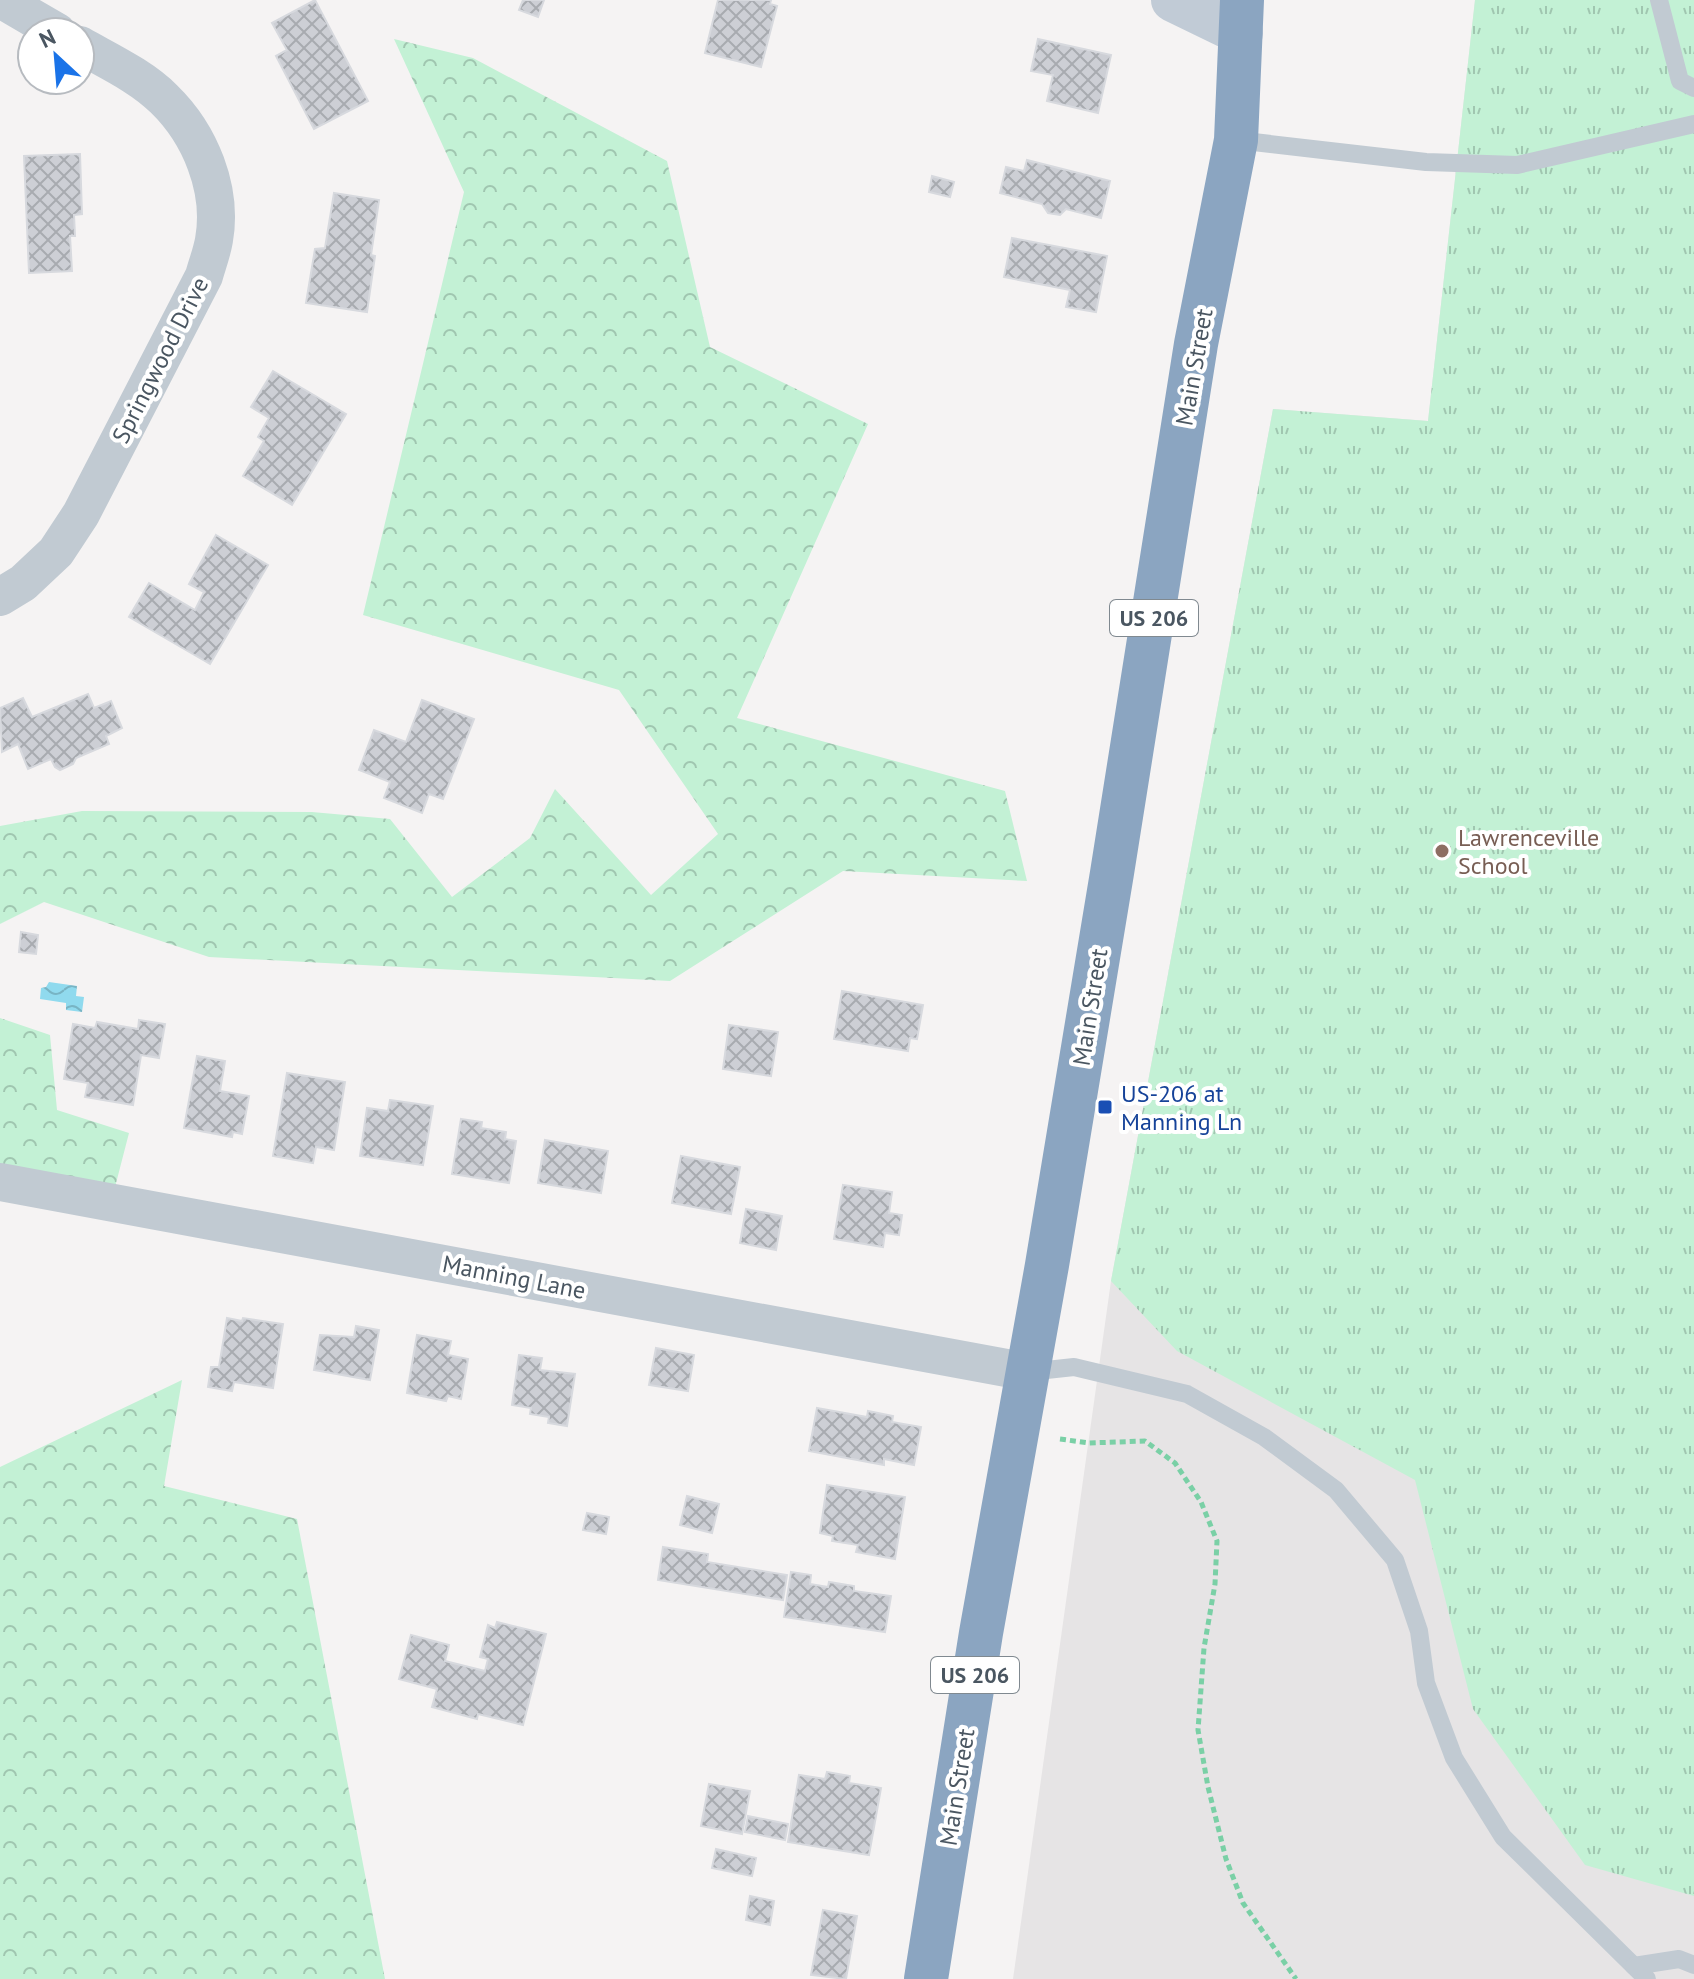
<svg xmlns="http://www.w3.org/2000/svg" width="1694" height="1979" font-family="'PT Sans',sans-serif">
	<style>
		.education { fill: #e6e4e5 }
		.grass { fill: url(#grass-tufts) }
		.forest { fill: url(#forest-crowns) }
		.water { fill: url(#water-waves) }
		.building { fill: url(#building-cross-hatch); stroke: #d7d9de; stroke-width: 2 }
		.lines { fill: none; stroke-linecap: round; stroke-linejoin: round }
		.path { stroke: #7ad0a6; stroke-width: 5; stroke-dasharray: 6 4; stroke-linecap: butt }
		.lane { stroke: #c1cad2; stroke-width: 18 }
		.street { stroke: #c1cad2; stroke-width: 38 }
		.secondary { stroke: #c1cbd6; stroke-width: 44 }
		.highway { stroke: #8ba5c1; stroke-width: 44 }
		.education-dot { fill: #8d6e63; stroke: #fff; stroke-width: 3 }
		.transit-dot { fill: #1a4fb4; stroke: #fff; stroke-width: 3 }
		.labels { text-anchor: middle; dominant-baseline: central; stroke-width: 8; stroke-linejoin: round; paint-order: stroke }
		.shield { fill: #fff; stroke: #808990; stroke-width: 2 }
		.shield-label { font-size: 22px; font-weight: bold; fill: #4a5661 }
		.street-label { font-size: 24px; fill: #4a5661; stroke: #fff }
		.education-label { font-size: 24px; fill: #785e54; stroke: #fff; text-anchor: start }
		.transit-label { font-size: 24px; fill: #164399; stroke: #fff; text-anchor: start }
	</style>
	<defs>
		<pattern id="grass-tufts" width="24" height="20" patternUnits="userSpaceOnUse" patternTransform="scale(2)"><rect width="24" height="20" fill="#c3f1d5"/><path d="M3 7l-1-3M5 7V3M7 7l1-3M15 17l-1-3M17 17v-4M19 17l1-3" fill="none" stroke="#a0c6b0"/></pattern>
		<pattern id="forest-crowns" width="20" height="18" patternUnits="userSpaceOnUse" patternTransform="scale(2)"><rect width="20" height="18" fill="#c3f1d5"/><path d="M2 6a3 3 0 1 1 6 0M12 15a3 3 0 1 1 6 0" fill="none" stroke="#a0c6b0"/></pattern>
		<pattern id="water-waves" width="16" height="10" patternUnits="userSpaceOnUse" patternTransform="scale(2)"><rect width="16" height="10" fill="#90daee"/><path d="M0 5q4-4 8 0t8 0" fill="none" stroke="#78b4c4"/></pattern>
		<pattern id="building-cross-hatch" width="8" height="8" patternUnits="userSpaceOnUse" patternTransform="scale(2)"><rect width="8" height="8" fill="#cdcfd5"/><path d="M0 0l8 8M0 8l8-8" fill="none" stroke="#a8abb0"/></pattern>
	</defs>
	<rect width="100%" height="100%" fill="#f5f3f3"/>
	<!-- education -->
	<path class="education" d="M1475 0H1694V1979H1013L1111 1281 1273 409 1428 421Z"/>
	<!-- grass -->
	<path class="grass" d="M1475 0H1694V1896L1585 1865 1473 1709 1415 1480 1177 1351 1111 1281 1273 409 1428 421Z"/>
	<!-- forest -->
	<g class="forest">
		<path d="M394 39 473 58 667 161 710 347 868 424 737 718 1005 791 1027 881 843 871 670 981 209 957 44 902 0 924V826L82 811 312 812 390 819 452 897 530 838 555 789 651 895 718 834 619 690 363 615 464 192Z"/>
		<path d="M0 1018 50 1035 57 1110 129 1133 114 1191 0 1172Z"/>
		<path d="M182 1380 164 1486 297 1519 385 1979H0V1467Z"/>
	</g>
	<!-- water -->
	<path class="water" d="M49 982 77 986 76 996 84 997 82 1012 66 1010V1003L40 999 41 988 46 987Z"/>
	<!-- building -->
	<g class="building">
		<path d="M315 0 368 101 314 129 276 56 287 50 272 23Z"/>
		<path d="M523 0H544L538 17 519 10Z"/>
		<path d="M718 0H771L770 4 777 6 761 67 705 53Z"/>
		<path d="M1038 39 1111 55 1098 113 1047 101 1053 75 1031 71Z"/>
		<path d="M80 154 82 214 74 215 75 236H70L72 271 29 273 24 156Z"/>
		<path d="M1027 160 1110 181 1101 218 1066 209 1060 215 1048 213 1042 204 1000 193 1006 167 1024 171Z"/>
		<path d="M932 176 954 182 950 197 929 192Z"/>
		<path d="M334 193 379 200 371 255 375 256 367 312 306 303 315 249 325 248Z"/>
		<path d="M1012 238 1107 256 1096 312 1066 307 1070 290 1004 277Z"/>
		<path d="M273 371 346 414 292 505 243 476 264 441 258 437 269 418 251 407Z"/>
		<path d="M216 535 268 565 210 664 129 617 149 583 195 610 204 592 189 584Z"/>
		<path d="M88 694 94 708 111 701 122 728 106 736 109 744 76 758 73 764 60 770 55 767 51 759 28 769 18 744 2 752 0 708 23 698 32 717Z"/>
		<path d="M422 700 474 719 443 799 429 794 422 813 384 798 390 782 359 770 374 730 406 742Z"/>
		<path d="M21 932 38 935 36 954 19 952Z"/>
		<path d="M842 991 923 1005 917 1039 910 1038 908 1051 834 1039Z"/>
		<path d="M139 1020 165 1024 159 1058 141 1055 133 1105 85 1097 88 1083 64 1079 73 1024 95 1028 97 1022 138 1029Z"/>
		<path d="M729 1025 778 1032 771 1076 723 1069Z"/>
		<path d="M197 1056 225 1061 220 1091 249 1096 242 1134 233 1132 232 1137 184 1128Z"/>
		<path d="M287 1073 345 1082 334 1150 316 1147 313 1163 273 1156Z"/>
		<path d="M390 1100 433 1106 423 1165 360 1156 367 1108 388 1111Z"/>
		<path d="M461 1119 482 1122 481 1128 506 1132 505 1139 516 1141 509 1183 452 1174Z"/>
		<path d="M545 1140 608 1151 601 1193 538 1183Z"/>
		<path d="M681 1156 740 1167 731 1214 672 1203Z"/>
		<path d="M843 1185 892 1192 889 1213 902 1215 899 1235 885 1233 883 1247 834 1239Z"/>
		<path d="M746 1209 782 1216 776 1250 740 1243Z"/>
		<path d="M227 1318 242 1321 243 1318 283 1324 273 1388 234 1382 232 1391 208 1387 211 1367H219Z"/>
		<path d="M356 1326 379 1330 370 1380 314 1370 320 1335 354 1337Z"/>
		<path d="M417 1335 451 1341 448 1355 468 1359 461 1399 448 1396 446 1401 407 1393Z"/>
		<path d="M656 1348 694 1355 688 1391 649 1385Z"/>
		<path d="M519 1355 542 1358 540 1370 575 1374 567 1426 548 1423 549 1417 530 1414 531 1408 512 1405Z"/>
		<path d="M817 1408 867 1417 868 1411 893 1416 892 1422 921 1427 914 1465 884 1459V1465L809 1451Z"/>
		<path d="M827 1485 905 1497 895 1559 856 1552 858 1545 832 1541 833 1536 820 1533Z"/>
		<path d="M687 1496 719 1504 712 1533 680 1525Z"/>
		<path d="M587 1513 609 1517 606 1534 583 1530Z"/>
		<path d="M663 1547 708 1554 707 1562 787 1575 783 1600 658 1580Z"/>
		<path d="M791 1572 811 1575 810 1584 828 1587 829 1582 854 1586V1591L891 1596 885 1632 784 1617Z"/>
		<path d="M497 1622 546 1634 523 1725 478 1714 477 1719 432 1707 437 1689 399 1679 411 1635 449 1645 445 1661 485 1671 488 1659 480 1657 488 1625 495 1628Z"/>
		<path d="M827 1772 850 1776 849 1783 881 1788 869 1855 788 1842 799 1775 825 1779Z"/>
		<path d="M709 1784 750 1791 742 1834 701 1826Z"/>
		<path d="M748 1816 788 1824 785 1840 745 1832Z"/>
		<path d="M716 1849 756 1858 752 1876 712 1868Z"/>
		<path d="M750 1896 774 1901 770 1925 746 1920Z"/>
		<path d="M823 1910 857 1916 846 1979 811 1975Z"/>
	</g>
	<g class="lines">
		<!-- path -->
		<path class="path" d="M1060 1439 1089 1443 1145 1441 1175 1463 1201 1502 1217 1541 1215 1584 1204 1648 1198 1730 1208 1787 1226 1859 1243 1903 1296 1979"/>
		<!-- lane -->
		<g class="lane">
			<path d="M1659 0 1680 81 1694 88"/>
			<path d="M1236 140 1426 162 1517 165 1694 124"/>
			<path d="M1028 1372 1074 1367 1187 1394 1264 1437 1336 1490 1395 1560 1419 1631 1426 1683 1454 1758 1503 1837 1647 1979"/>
			<path d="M1634 1966 1679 1959 1694 1965"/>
		</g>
		<!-- street -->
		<g class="street">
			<path d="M2 0 57 32"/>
			<path d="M0 597 23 583 56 552 81 514 204 276C207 265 212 252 214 240 223 189 200 134 164 99 141 76 108 61 80 45"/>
			<path d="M0 1182 1028 1372"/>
		</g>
		<!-- secondary -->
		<path class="secondary" d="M1173 0 1241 33"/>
		<!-- highway -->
		<path class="highway" d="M926 1979 981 1633 1047 1265 1112 873 1196 344 1236 140 1242 0"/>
	</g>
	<!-- markers -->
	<circle class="education-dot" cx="1442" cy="851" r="8"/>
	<rect class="transit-dot" x="1097" y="1099" width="16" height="16" rx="4"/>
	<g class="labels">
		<!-- shield labels -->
		<g class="shield">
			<rect x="1110" y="600" width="88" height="36" rx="6"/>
			<rect x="931" y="1657" width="88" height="36" rx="6"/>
		</g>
		<g class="shield-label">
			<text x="1154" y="618">US 206</text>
			<text x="975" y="1675">US 206</text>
		</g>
		<!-- street labels -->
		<g class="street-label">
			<text transform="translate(160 360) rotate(-63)">Springwood Drive</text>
			<text transform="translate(1194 367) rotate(-80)">Main Street</text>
			<text transform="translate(1090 1007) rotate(-81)">Main Street</text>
			<text transform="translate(514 1277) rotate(11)">Manning Lane</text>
			<text transform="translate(957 1787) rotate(-81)">Main Street</text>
		</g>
		<!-- education labels -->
		<g class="education-label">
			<text x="1458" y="837">Lawrenceville<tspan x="1458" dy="28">School</tspan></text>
		</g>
		<!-- transit labels -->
		<g class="transit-label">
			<text x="1121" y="1093">US-206 at<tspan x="1121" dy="28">Manning Ln</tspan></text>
		</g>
	</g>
	<!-- north arrow -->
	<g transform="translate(56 56) rotate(334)"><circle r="38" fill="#ffffff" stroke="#b7bbc0" stroke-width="2"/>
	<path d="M0-6L14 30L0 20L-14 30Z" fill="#1a73e8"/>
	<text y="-12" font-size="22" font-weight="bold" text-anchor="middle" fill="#4a5661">N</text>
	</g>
</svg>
